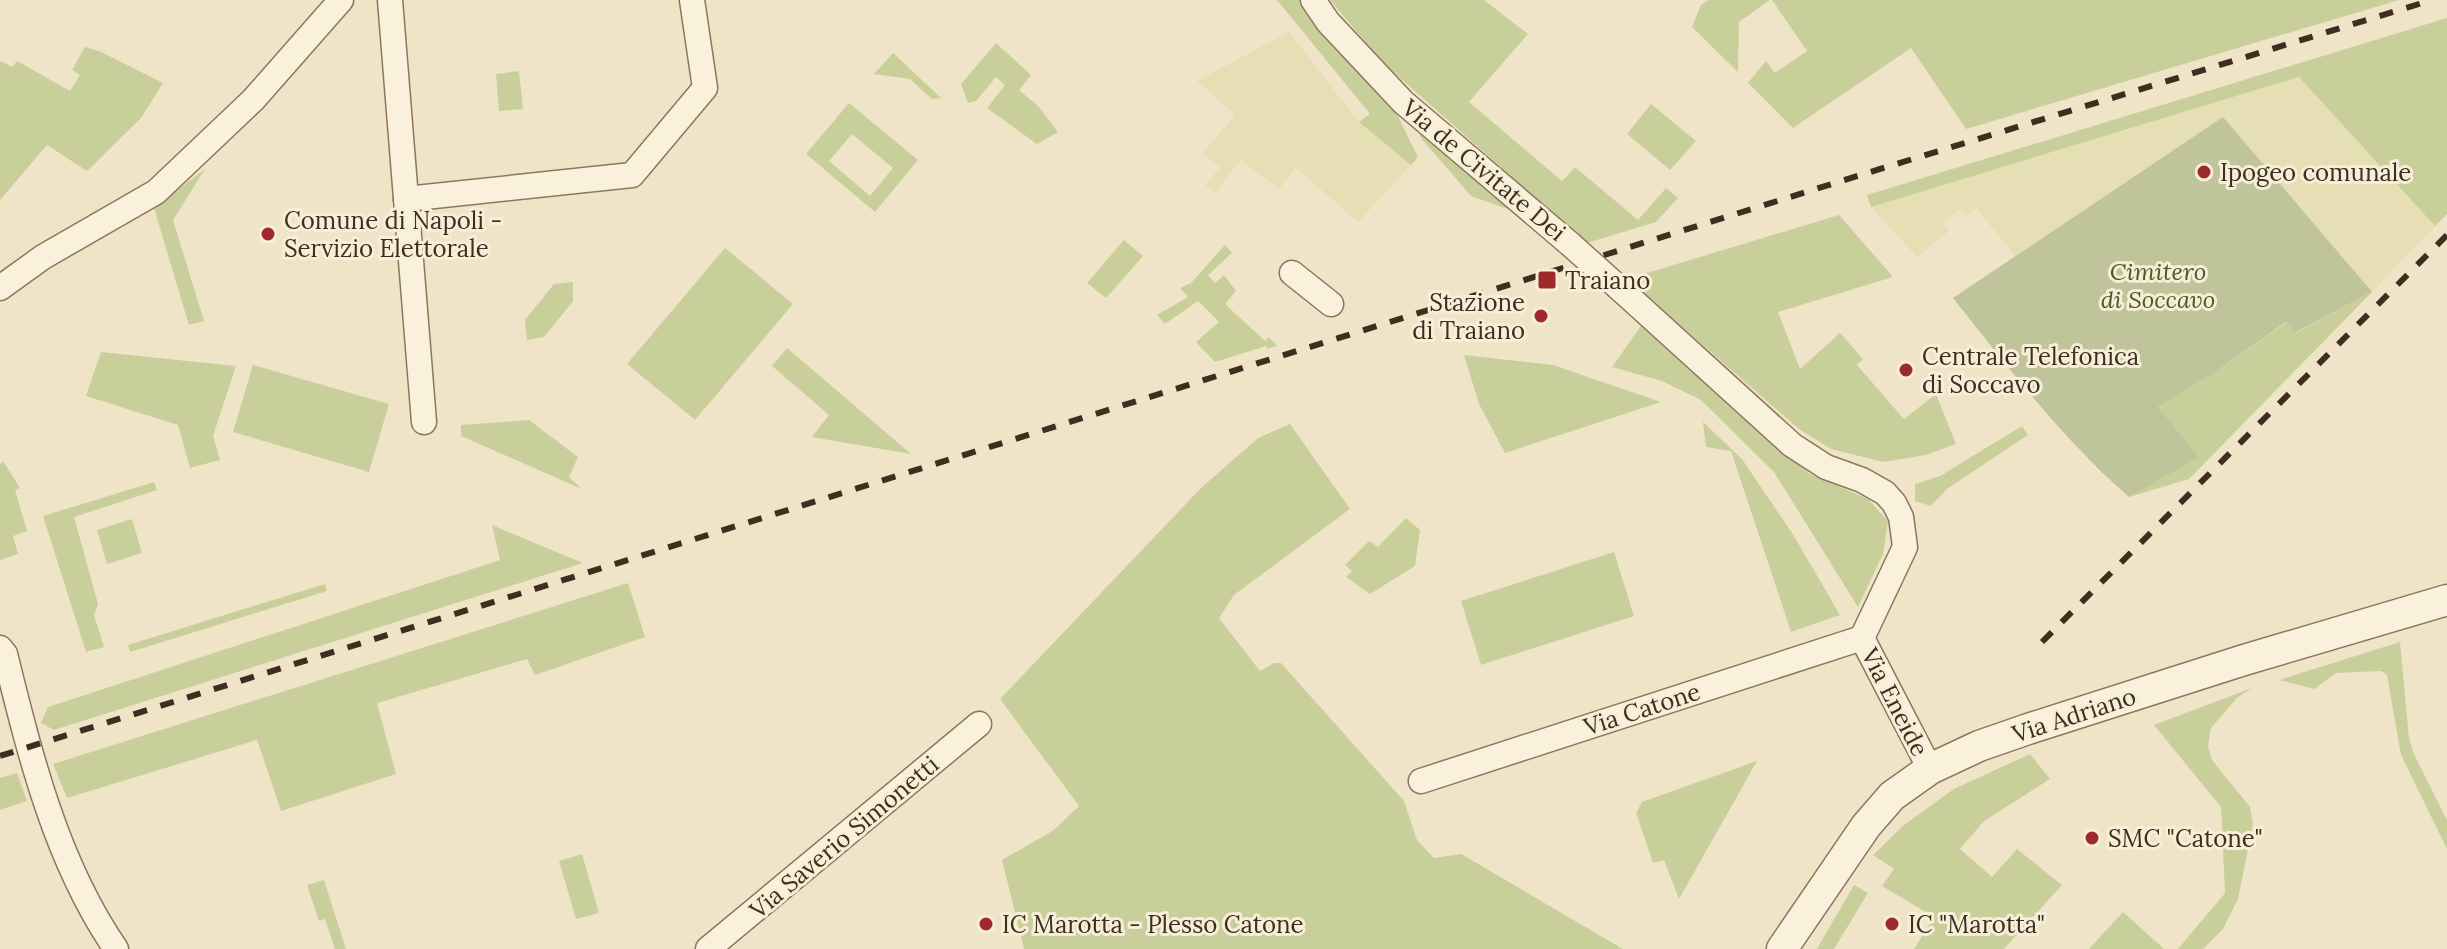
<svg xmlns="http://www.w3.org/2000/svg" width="2447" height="949" font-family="Lora,serif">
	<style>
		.farmland { fill: #e6deb5 }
		.green { fill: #c9cf9b; fill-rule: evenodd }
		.cemetery { fill: #bfc49a }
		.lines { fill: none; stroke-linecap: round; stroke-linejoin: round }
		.minor-casing { stroke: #8d765c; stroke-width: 27 }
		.tertiary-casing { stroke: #8d765c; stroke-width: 33 }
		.minor { stroke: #faf1dc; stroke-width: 24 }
		.tertiary { stroke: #faf1dc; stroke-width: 30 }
		.rail { stroke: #3d2e20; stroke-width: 6; stroke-dasharray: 14 14; stroke-linecap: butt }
		.minor-bridge-casing { stroke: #8d765c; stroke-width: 27; stroke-linecap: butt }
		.minor-bridge { stroke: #faf1dc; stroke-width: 24 }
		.poi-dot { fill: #9e2a2b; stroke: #f7eed8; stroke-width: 3 }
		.labels { text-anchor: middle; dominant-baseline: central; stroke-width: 6; stroke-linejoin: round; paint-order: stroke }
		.street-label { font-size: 24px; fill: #3d2e20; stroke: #f7eed8 }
		.poi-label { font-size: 24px; fill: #3d2e20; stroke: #f7eed8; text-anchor: start }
		.park-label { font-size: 24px; font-style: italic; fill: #4d5a26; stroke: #f7eed8 }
	</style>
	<rect width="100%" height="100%" fill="#f0e4c8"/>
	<!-- farmland -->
	<g class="farmland">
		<path d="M1289 32 1359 122 1411 165 1358 222 1296 168 1279 189 1241 160 1215 193 1205 185 1220 168 1203 153 1235 115 1197 81Z"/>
		<path d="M2299 77 2435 226 2372 292 2223 117 2015 256 1976 208 1966 216 1960 209 1943 223 1949 231 1917 257 1871 207Z"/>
	</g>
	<!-- green -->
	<g class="green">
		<path d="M1277 0H1305L1384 88 1418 157 1411 165 1359 122 1370 114Z"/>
		<path d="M1330 0H1484L1528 34 1469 102 1562 181 1575 167 1638 220 1666 188 1678 198 1656 222 1587 243 1383 63Z"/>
		<path d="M1709 0H1770L1739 22 1738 72 1692 27 1701 5Z"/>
		<path d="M1772 0H2399L1966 129 1911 48 1793 128 1748 83 1766 61 1775 73 1807 51Z"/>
		<path d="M2447 18V214L2435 226 2299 77 1871 207 1867 195Z"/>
		<path d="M996 43 1031 75 1019 90 1039 107 1058 132 1037 144 987 108 1005 85 996 77 976 101 968 103 961 84Z"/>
		<path d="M85 47 99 51 163 83 141 118 87 171 47 145 0 200V61L12 67 17 61 70 91 80 75 72 70Z"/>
		<path d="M893 53 941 98 932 99 910 79 874 74Z"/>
		<path d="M519 71 523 109 499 111 496 74Z"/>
		<path d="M849 103 918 160 875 212 806 154ZM852 134 893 168 870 196 829 161Z"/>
		<path d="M1651 104 1696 141 1670 170 1627 134Z"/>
		<path d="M1420 124 1519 213 1471 196 1420 137Z"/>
		<path d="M205 169 173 220 204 321 189 325 154 208Z"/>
		<path d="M1839 215 1893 277 1778 312 1800 369 1840 333 1863 359 1857 365 1904 419 1936 394 1956 444 1926 455 1883 462 1831 449 1799 429 1627 279Z"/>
		<path d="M1124 240 1143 256 1106 298 1087 283Z"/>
		<path d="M1225 245 1232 253 1208 275 1215 283 1224 275 1236 291 1225 304 1265 341 1269 337 1277 346 1267 349 1266 346 1215 362 1196 342 1219 322 1198 301 1165 324 1157 315 1188 297 1180 288 1191 283Z"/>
		<path d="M725 248 793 304 695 420 627 364Z"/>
		<path d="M573 282V301L544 337 527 340 525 320 554 284Z"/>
		<path d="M2372 292 2189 479 2129 497 2198 457 2158 407 2214 373 2287 322 2297 332Z"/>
		<path d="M1643 323 1810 474 1868 499 1888 521 1883 554 1858 607 1774 472 1701 400 1662 381 1612 367Z"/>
		<path d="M787 348 911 454 812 437 829 415 772 366Z"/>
		<path d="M101 352 236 366 213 436 220 460 190 468 178 425 86 396Z"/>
		<path d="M1464 355 1553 365 1661 402 1505 453 1479 404Z"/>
		<path d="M253 365 389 404 369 472 233 432Z"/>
		<path d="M529 420 578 457 569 477 582 489 461 436V425Z"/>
		<path d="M1703 422 1742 459 1794 536 1840 615 1791 632 1731 451 1706 447Z"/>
		<path d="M1290 424 1350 509 1234 595 1219 618 1260 671 1274 663H1281L1404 801 1417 840 1434 858 1461 854 1623 949H1024L1002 860 1054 830 1079 806 1000 699 1201 488 1258 438Z"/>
		<path d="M2022 426 2028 435 1947 489 1931 506 1915 501V484L1940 476Z"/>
		<path d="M3 461 20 488 15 490 27 531 13 536 18 554 0 560V464Z"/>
		<path d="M154 482 157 490 74 517 98 604 94 615 104 647 86 652 43 516Z"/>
		<path d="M1406 518 1420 530 1415 566 1370 594 1346 577 1352 571 1345 565 1369 541 1378 547Z"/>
		<path d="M132 519 142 553 107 564 97 530Z"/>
		<path d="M492 525 583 563 54 730 41 723 48 707 500 560Z"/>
		<path d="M1614 552 1634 616 1481 665 1461 601Z"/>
		<path d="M628 583 645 637 535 675 527 659 377 703 396 774 281 811 257 740 67 798 53 764Z"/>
		<path d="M325 584 327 591 130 652 128 645Z"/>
		<path d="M2400 642 2409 738 2413 752 2447 820V849L2401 755 2387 675 2381 671 2336 673 2314 689 2279 680Z"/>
		<path d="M2252 688 2237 698 2211 728 2208 747 2212 760 2250 807 2253 824 2238 899 2223 929 2203 949H2178L2225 893 2221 807 2154 725Z"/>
		<path d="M2030 754 2050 779 1984 821 1960 849 1992 877 2017 849 2062 885 2004 949H1914L1934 917 1882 886 1894 869 1873 855 1904 825 1954 789Z"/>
		<path d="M1757 761 1679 899 1664 860 1653 863 1636 813 1642 802Z"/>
		<path d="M17 773 27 801 0 810V778Z"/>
		<path d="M582 854 599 913 576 919 559 861Z"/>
		<path d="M324 880 346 949H335L325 919 319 921 307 885Z"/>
		<path d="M1854 885 1868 893 1834 949H1817Z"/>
		<path d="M2123 912 2164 949H2089Z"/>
	</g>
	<!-- cemetery -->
	<path class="cemetery" d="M2223 117 2372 292 2296 332 2286 322 2214 373 2158 407 2199 457 2129 497C2062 439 2008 367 1953 298Z"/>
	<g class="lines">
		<!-- minor casing -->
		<g class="minor-casing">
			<g id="minor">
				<path d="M390 0 424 422"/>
				<path d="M1313 0 1328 22 1403 102 1570 244"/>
				<path d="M406 199 632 175 705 88 692 0"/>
				<path d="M1292 273 1331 304"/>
				<path d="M1618 287 1792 445 1826 467 1862 480 1885 493 1894 503 1901 517 1905 547 1862 638 1930 769"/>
				<path d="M0 288 43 257 156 192 253 100 341 0"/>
				<path d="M0 648 5 654C30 755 56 862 116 949"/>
				<path d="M1421 781 1862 638"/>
				<path d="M708 949 979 724"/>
			</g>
		</g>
		<!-- tertiary casing -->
		<g class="tertiary-casing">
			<path id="tertiary" d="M1782 949 1866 826 1892 796 1930 769 1979 746 2028 729 2244 660 2447 600"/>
		</g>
		<!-- minor -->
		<use href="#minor" class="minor"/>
		<!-- tertiary -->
		<use href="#tertiary" class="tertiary"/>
		<!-- rail -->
		<g class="rail">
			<path d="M2042 642 2447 235"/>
			<path d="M0 756 1867 173 2432 0"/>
		</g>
		<!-- minor-bridge casing -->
		<g class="minor-bridge-casing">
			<path id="minor-bridge" d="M1570 244 1618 287"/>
		</g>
		<!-- minor-bridge -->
		<use href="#minor-bridge" class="minor-bridge"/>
	</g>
	<!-- markers -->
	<g class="poi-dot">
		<circle cx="2204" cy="172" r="8"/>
		<circle cx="268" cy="234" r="8"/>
		<rect x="1537" y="270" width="20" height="20" rx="4"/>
		<circle cx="1541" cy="316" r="8"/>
		<circle cx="1906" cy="370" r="8"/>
		<circle cx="2092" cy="838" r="8"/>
		<circle cx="986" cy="924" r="8"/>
		<circle cx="1892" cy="924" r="8"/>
	</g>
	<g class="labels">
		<!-- street labels -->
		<g class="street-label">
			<text transform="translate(1484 170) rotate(40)">Via de Civitate Dei</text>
			<text transform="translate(1895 702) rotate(63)">Via Eneide</text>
			<text transform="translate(1642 709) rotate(-18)">Via Catone</text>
			<text transform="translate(2074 715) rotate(-18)">Via Adriano</text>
			<text transform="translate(844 837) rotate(-40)">Via Saverio Simonetti</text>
		</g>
		<!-- poi labels -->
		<g class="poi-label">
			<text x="2220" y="172">Ipogeo comunale</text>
			<text x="284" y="220">Comune di Napoli -<tspan x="284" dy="28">Servizio Elettorale</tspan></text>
			<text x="1565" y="280">Traiano</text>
			<text x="1525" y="302" text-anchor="end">Stazione<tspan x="1525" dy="28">di Traiano</tspan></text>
			<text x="1922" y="356">Centrale Telefonica<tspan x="1922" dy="28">di Soccavo</tspan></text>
			<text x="2108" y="838">SMC "Catone"</text>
			<text x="1002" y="924">IC Marotta - Plesso Catone</text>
			<text x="1908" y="924">IC "Marotta"</text>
		</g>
		<!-- park labels -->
		<g class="park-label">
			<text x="2158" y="271">Cimitero<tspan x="2158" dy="28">di Soccavo</tspan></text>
		</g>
	</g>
</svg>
